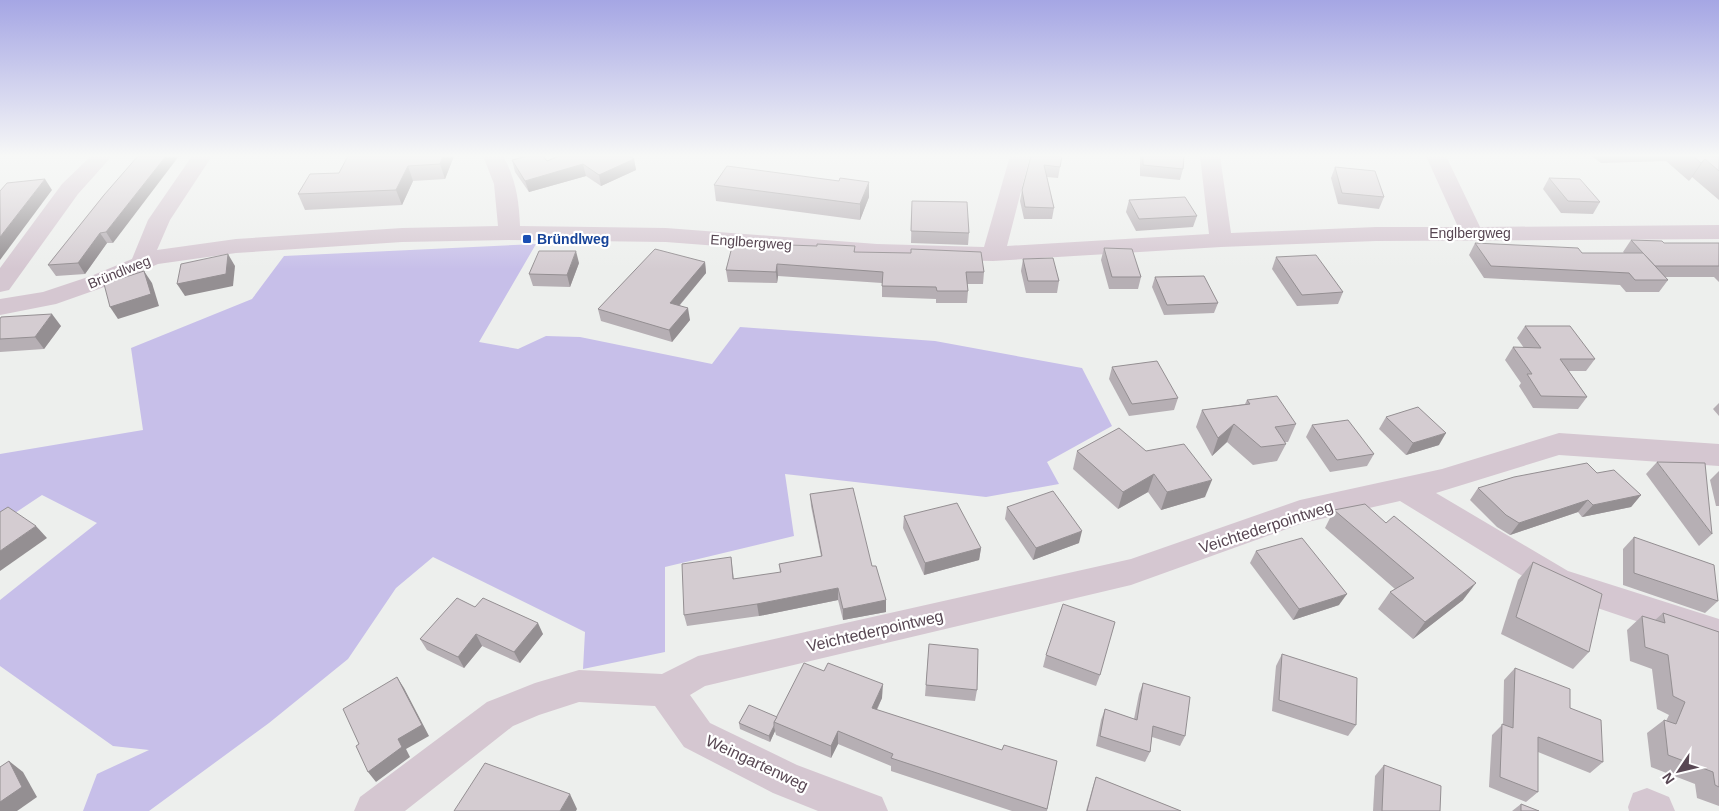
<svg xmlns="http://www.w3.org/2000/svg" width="1719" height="811" font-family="Arial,sans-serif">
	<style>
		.green { fill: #c7bfe9 }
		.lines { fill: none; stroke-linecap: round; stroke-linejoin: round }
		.minor { fill: #d5c7d1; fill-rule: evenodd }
		.wall { fill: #b6afb4 }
		.shaded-wall { fill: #948f92 }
		.building { fill: #d4ccd1; stroke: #948f92 }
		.transit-dot { fill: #1a4fb4; stroke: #fff; stroke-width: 2 }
		.labels { text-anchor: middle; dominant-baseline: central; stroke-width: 4.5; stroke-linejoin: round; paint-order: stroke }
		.street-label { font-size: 14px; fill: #584753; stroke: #fff }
		.transit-label { font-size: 14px; font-weight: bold; fill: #164399; stroke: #fff; text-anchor: start }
		.near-street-label { font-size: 16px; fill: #584753; stroke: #fff }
	</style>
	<rect width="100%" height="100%" fill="#edefed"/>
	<!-- green -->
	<path class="green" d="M536 244 479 342 518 349 546 336 580 337 712 364 740 327 935 341 1082 368 1112 426 1047 462 1059 484 986 497 785 474 794 536 665 567V652L583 669 585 632 433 557 396 588 348 659 269 723 149 811H83L97 774 149 750 113 746 0 666V600L97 523 42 495 0 523V454L143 430 131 348 252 299 284 256Z"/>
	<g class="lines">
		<!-- minor -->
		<g class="minor">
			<path d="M91 156H112L78 194 9 290 0 292V268L62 184Z"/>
			<path d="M192 156H212L170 220 157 250 236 239 402 228 498 226 494 184 483 156H503C516 179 519 201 520 226L666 228 877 244 984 247 1010 156H1030L1007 246 1209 234 1200 156H1220L1231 233 1376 227H1458L1426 156H1446L1480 227 1719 225V239L1376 241 1221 247 993 261 877 258 666 242 509 240 402 242 236 253 158 264 107 286 56 304 0 315V299L43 292 91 276 132 259 148 220Z"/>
			<path d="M1559 433 1719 444V466L1559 455 1436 493 1568 571 1719 619V649L1547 591 1400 501 1303 523 1131 585 705 686 690 695 710 723 797 765 882 797 888 811H818L773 793 684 747 655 706 579 702 539 715 513 726 405 811H354L360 797 487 702 535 683 579 670 662 674 698 656 1131 559 1300 500 1442 469Z"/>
			<path d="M1647 788 1669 797 1675 811H1629L1628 807 1633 793Z"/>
		</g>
	</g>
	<!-- wall -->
	<g class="wall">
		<path d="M348 156H454L445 179 413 181 402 205 305 210 298 194 339 173Z"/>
		<path d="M517 156H543L547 161 634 159 636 170 601 186 586 176 529 192 515 172 512 160 520 158Z"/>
		<path d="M1031 156H1062L1058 178 1047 177 1054 208 1052 219H1024L1020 201 1022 190Z"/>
		<path d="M1140 156H1184L1183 169 1180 180 1140 176Z"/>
		<path d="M1592 156H1719V200L1692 177 1689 181 1666 161 1601 163Z"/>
		<path d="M1335 167 1384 197 1379 209 1338 204 1331 178Z"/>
		<path d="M1549 178 1600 202 1593 214 1561 213 1543 189Z"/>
		<path d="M714 185 869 197 860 220 716 201Z"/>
		<path d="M104 195 113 243H107L85 274 56 276 48 265Z"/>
		<path d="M1129 200 1197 216 1193 227 1136 231 1126 212Z"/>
		<path d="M912 201 969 233 968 245 911 243Z"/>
		<path d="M1631 240 1664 243H1719V282L1714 277H1665L1668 280 1659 292H1626L1620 285 1484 278 1469 255 1475 243 1582 253H1624L1623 252Z"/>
		<path d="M817 246H855V252L984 272 983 284H967L968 291 967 303H936V299L882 297V283L778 276 777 283 728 282 726 270Z"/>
		<path d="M1104 248 1141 277 1138 289H1109L1101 260Z"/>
		<path d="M1276 257 1343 292 1338 304 1297 306 1272 269Z"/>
		<path d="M1023 259 1059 281 1057 293H1026L1021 271Z"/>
		<path d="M705 262 706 273 680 305 690 320 672 342 601 321 598 309Z"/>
		<path d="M579 263 570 287 533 286 529 274Z"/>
		<path d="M1155 277 1218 303 1214 313 1164 315 1152 287Z"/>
		<path d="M0 319 61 326 44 349 0 352Z"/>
		<path d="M1525 326 1595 359 1586 371H1569L1587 397 1578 409 1533 408 1519 386 1521 383 1505 360 1513 347 1524 348 1517 338Z"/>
		<path d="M1112 367 1178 398 1174 410 1129 416 1109 379Z"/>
		<path d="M1247 400 1296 424 1288 442H1285L1286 444 1277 461 1253 465 1227 442 1212 456 1196 427 1202 410 1245 404Z"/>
		<path d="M1719 403V416L1713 409Z"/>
		<path d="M1386 417 1439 445 1406 455 1379 429Z"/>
		<path d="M1312 425 1374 454 1367 466 1330 472 1306 437Z"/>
		<path d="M1077 451H1146L1205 497 1161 510 1148 492 1118 509 1073 469Z"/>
		<path d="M1657 462 1712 534 1699 546 1646 474Z"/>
		<path d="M1719 471V506H1716L1710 480Z"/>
		<path d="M1597 473 1641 495 1631 507 1582 517 1578 512 1510 535 1497 527 1470 500 1478 488Z"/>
		<path d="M810 494 872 566 886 600V612L843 620 838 600 759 616 687 626 684 615 731 557 734 579 780 573 779 564 821 556 811 506Z"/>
		<path d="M1007 507 1079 543 1033 560 1005 519Z"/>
		<path d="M1334 510 1463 600 1413 639 1378 609 1390 592 1395 589 1325 528Z"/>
		<path d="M904 516 981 548 979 560 924 575 903 528Z"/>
		<path d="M1634 537 1718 601 1705 613 1623 585V549Z"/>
		<path d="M1256 551 1339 605 1293 620 1250 563Z"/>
		<path d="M1533 562 1589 652 1573 669 1501 634 1518 580Z"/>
		<path d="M475 607 543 634 520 663 482 646 464 668 427 650 420 639Z"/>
		<path d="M1663 613 1719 632V806L1697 798 1695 784 1651 767 1647 733 1664 720 1666 721 1669 715 1657 709 1652 669 1630 661 1627 630 1642 616 1655 620Z"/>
		<path d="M929 644 977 690 975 701 925 696Z"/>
		<path d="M1282 654 1356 725 1348 736 1272 711 1276 666Z"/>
		<path d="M1046 655 1100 675 1096 686 1043 667Z"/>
		<path d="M1515 668 1570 708 1603 762 1590 773 1538 752V792L1526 802 1489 787 1492 735 1503 724 1504 680Z"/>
		<path d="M824 671 882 698 877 710 1002 750 1057 761 1047 811H1012L891 771V766L838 744 831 758 776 735 775 731 770 742 740 729 739 723 777 717Z"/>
		<path d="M1143 683 1185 736 1180 746 1152 737 1150 752 1145 762 1096 746 1101 720 1105 709 1134 719 1139 694Z"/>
		<path d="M1384 765 1440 811H1373L1375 776Z"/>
		<path d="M1096 777 1181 811H1086L1093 786Z"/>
		<path d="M1521 804 1539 811H1512Z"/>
	</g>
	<!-- shaded-wall -->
	<g class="shaded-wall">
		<path d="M166 156H179L113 243 106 232Z"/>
		<path d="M443 156H454L445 179 440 164Z"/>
		<path d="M634 159 636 170 601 186 599 175Z"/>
		<path d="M1705 159 1692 177 1689 181 1701 163Z"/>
		<path d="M583 164 586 176 529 192 525 181Z"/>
		<path d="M408 166 413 181 402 205 396 190Z"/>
		<path d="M45 179 52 190 0 260V237Z"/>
		<path d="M869 182V197L860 220V204Z"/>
		<path d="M100 233 107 243 85 274 78 263Z"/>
		<path d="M576 251 579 263 570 287 567 275Z"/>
		<path d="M228 254 235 266 233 286 185 296 177 284Z"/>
		<path d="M705 262 706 273 672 314 670 303Z"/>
		<path d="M777 264 778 276 777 283 776 272Z"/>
		<path d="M144 271 152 283 159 306 118 319 110 307Z"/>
		<path d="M688 308 690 320 672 342 669 330Z"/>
		<path d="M52 314 61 326 44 349 35 337Z"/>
		<path d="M1234 424 1227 442 1212 456 1218 438Z"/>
		<path d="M1446 433 1439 445 1406 455 1413 443Z"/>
		<path d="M1154 474 1148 492 1118 509 1123 492Z"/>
		<path d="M1212 480 1205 497 1161 510 1167 492Z"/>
		<path d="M1641 495 1631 507 1582 517 1593 505Z"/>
		<path d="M1588 500 1578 512 1510 535 1519 523Z"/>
		<path d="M36 526 47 538 0 571V551Z"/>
		<path d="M1082 531 1079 543 1033 560 1036 548Z"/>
		<path d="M981 548 979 560 924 575 925 563Z"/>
		<path d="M1476 583 1463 600 1413 639 1425 622Z"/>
		<path d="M838 588V600L759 616 757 604Z"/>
		<path d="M1347 594 1339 605 1293 620 1299 609Z"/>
		<path d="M886 600V612L843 620V609Z"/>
		<path d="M538 623 543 634 520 663 514 652Z"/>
		<path d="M476 634 482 646 464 668 458 657Z"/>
		<path d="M397 677 404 688 429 736 406 749 410 757 376 782 368 772 398 739Z"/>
		<path d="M883 684 882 698 871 721 872 708Z"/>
		<path d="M774 726 775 731 770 742 769 736Z"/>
		<path d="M838 731V744L831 758V746Z"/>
		<path d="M9 761 23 772 37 797 17 811H0V802Z"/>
		<path d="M570 794 577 809 576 811H560Z"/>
	</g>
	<!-- building -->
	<g class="building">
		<path d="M138 156H166L106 232 100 233 78 263 48 265 104 195Z"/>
		<path d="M348 156H443L440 164 408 166 396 190 298 194 310 174 339 173Z"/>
		<path d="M528 156H543L547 161 559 156H629L634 159 599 175 583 164 525 181 512 160Z"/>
		<path d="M1031 156H1062L1060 167 1044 165 1054 208 1025 207 1022 190Z"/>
		<path d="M1143 156H1184L1183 169 1143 165Z"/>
		<path d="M1693 156H1719V171L1705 159 1701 163Z"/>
		<path d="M727 166 839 181 840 178 869 182 860 204 714 185Z"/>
		<path d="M1335 167 1375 171 1384 197 1342 193Z"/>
		<path d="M1549 178 1580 179 1600 202 1568 201Z"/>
		<path d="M45 179 0 237V191L7 183Z"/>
		<path d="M1185 197 1197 216 1139 219 1129 200Z"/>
		<path d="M912 201 967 202 969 233 911 231Z"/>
		<path d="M1631 240 1662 241 1664 243H1719V266H1655Z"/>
		<path d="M733 243 817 246V244L855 246 854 252 911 253V249L981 252 984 272H966L968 291H937L936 287 882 286 883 272 777 264 776 272 726 270Z"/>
		<path d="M1475 243 1578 248 1582 253H1643L1668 280H1635L1629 273 1491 266Z"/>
		<path d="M1104 248 1132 249 1141 277H1112Z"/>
		<path d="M655 249 705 262 670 303 688 308 669 330 598 309Z"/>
		<path d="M539 251H576L567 275 529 274Z"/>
		<path d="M228 254 226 274 177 284 181 264Z"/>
		<path d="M1316 255 1343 292 1302 295 1276 257Z"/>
		<path d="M1053 258 1059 281H1028L1023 259Z"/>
		<path d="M144 271 151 294 110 307 104 284Z"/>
		<path d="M1204 276 1218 303 1167 305 1155 277Z"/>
		<path d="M52 314 35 337 0 339V319L1 317Z"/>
		<path d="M1525 326H1570L1595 359H1560L1587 397 1541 396 1527 374H1532L1513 347 1541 348Z"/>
		<path d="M1157 361 1178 398 1132 404 1112 367Z"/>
		<path d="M1277 396 1296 424 1275 427 1286 444 1261 447 1234 424 1218 438 1202 410 1250 404 1247 400Z"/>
		<path d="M1418 407 1446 433 1413 443 1386 417Z"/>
		<path d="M1348 420 1374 454 1337 460 1312 425Z"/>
		<path d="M1119 428 1146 451 1184 444 1212 480 1167 492 1154 474 1123 492 1077 451Z"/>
		<path d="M1657 462 1705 463 1712 534Z"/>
		<path d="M1587 463 1597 473 1614 470 1641 495 1593 505 1588 500 1519 523 1506 515 1478 488 1514 477Z"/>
		<path d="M853 488 872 566H876L886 600 843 609 838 588 757 604 684 615 682 564 731 557 733 579 781 572 779 564 822 556 810 494Z"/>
		<path d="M1053 491 1082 531 1036 548 1007 507Z"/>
		<path d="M957 503 981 548 925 563 904 516Z"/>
		<path d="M1365 504 1386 523 1394 516 1476 583 1425 622 1390 592 1414 578 1334 510Z"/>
		<path d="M8 507 36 526 0 551V512Z"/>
		<path d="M1634 537 1714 565 1718 601 1634 573Z"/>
		<path d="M1302 538 1347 594 1299 609 1256 551Z"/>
		<path d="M1533 562 1602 594 1589 652 1516 617Z"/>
		<path d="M457 598 475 607 483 598 538 623 514 652 476 634 458 657 420 639Z"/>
		<path d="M1063 604 1115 622 1100 675 1046 655Z"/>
		<path d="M1663 613 1719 632V787L1715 785 1713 772 1668 755 1664 720 1676 724 1685 702 1673 696 1668 655 1645 647 1642 616 1665 623Z"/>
		<path d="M929 644 978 649 977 690 926 685Z"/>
		<path d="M1282 654 1357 678 1356 725 1279 700Z"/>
		<path d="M804 663 824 671 828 663 883 684 872 708 1002 750 1004 745 1057 761 1047 809 891 758 893 754 838 731 831 746 774 722Z"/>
		<path d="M1515 668 1570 689V708L1601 720 1603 762 1538 737V792L1500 777 1502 724 1513 728Z"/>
		<path d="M397 677 422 725 398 739 402 747 368 772 356 746 359 744 343 709Z"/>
		<path d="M1143 683 1190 697 1185 736 1153 726 1150 752 1100 736 1105 709 1137 720Z"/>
		<path d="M749 705 777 717 774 722V726L769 736 739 723Z"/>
		<path d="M9 761 22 787 0 802V767Z"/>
		<path d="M485 763 570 794 560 811H454Z"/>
		<path d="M1384 765 1441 786 1440 811H1382Z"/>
		<path d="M1096 777 1181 811H1087Z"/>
		<path d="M1521 804 1539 811H1521Z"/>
	</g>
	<!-- sky -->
	<linearGradient id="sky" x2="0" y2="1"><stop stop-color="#a5a6e4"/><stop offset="0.58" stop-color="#f7f8f7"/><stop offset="1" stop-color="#f7f8f7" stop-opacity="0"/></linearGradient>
	<rect width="1719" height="269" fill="url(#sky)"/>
	<!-- markers -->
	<rect class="transit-dot" x="522" y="234" width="10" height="10" rx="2.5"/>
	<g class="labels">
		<!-- street labels -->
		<g class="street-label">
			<text x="1470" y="233">Englbergweg</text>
			<text transform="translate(751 242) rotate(4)">Englbergweg</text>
			<text transform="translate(119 272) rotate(-22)">Bründlweg</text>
		</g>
		<!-- transit labels -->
		<g class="transit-label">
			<text x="537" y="239">Bründlweg</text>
		</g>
		<!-- near-street labels -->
		<g class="near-street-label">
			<text transform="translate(1266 527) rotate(-18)">Veichtederpointweg</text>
			<text transform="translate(875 631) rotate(-13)">Veichtederpointweg</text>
			<text transform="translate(757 763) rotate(25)">Weingartenweg</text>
		</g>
	</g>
	<!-- north arrow -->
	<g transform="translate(1679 771) rotate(235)" stroke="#ffffff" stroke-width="4" paint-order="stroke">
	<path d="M0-4L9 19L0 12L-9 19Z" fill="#584753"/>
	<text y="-8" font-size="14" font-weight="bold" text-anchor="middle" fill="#584753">N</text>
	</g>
</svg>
